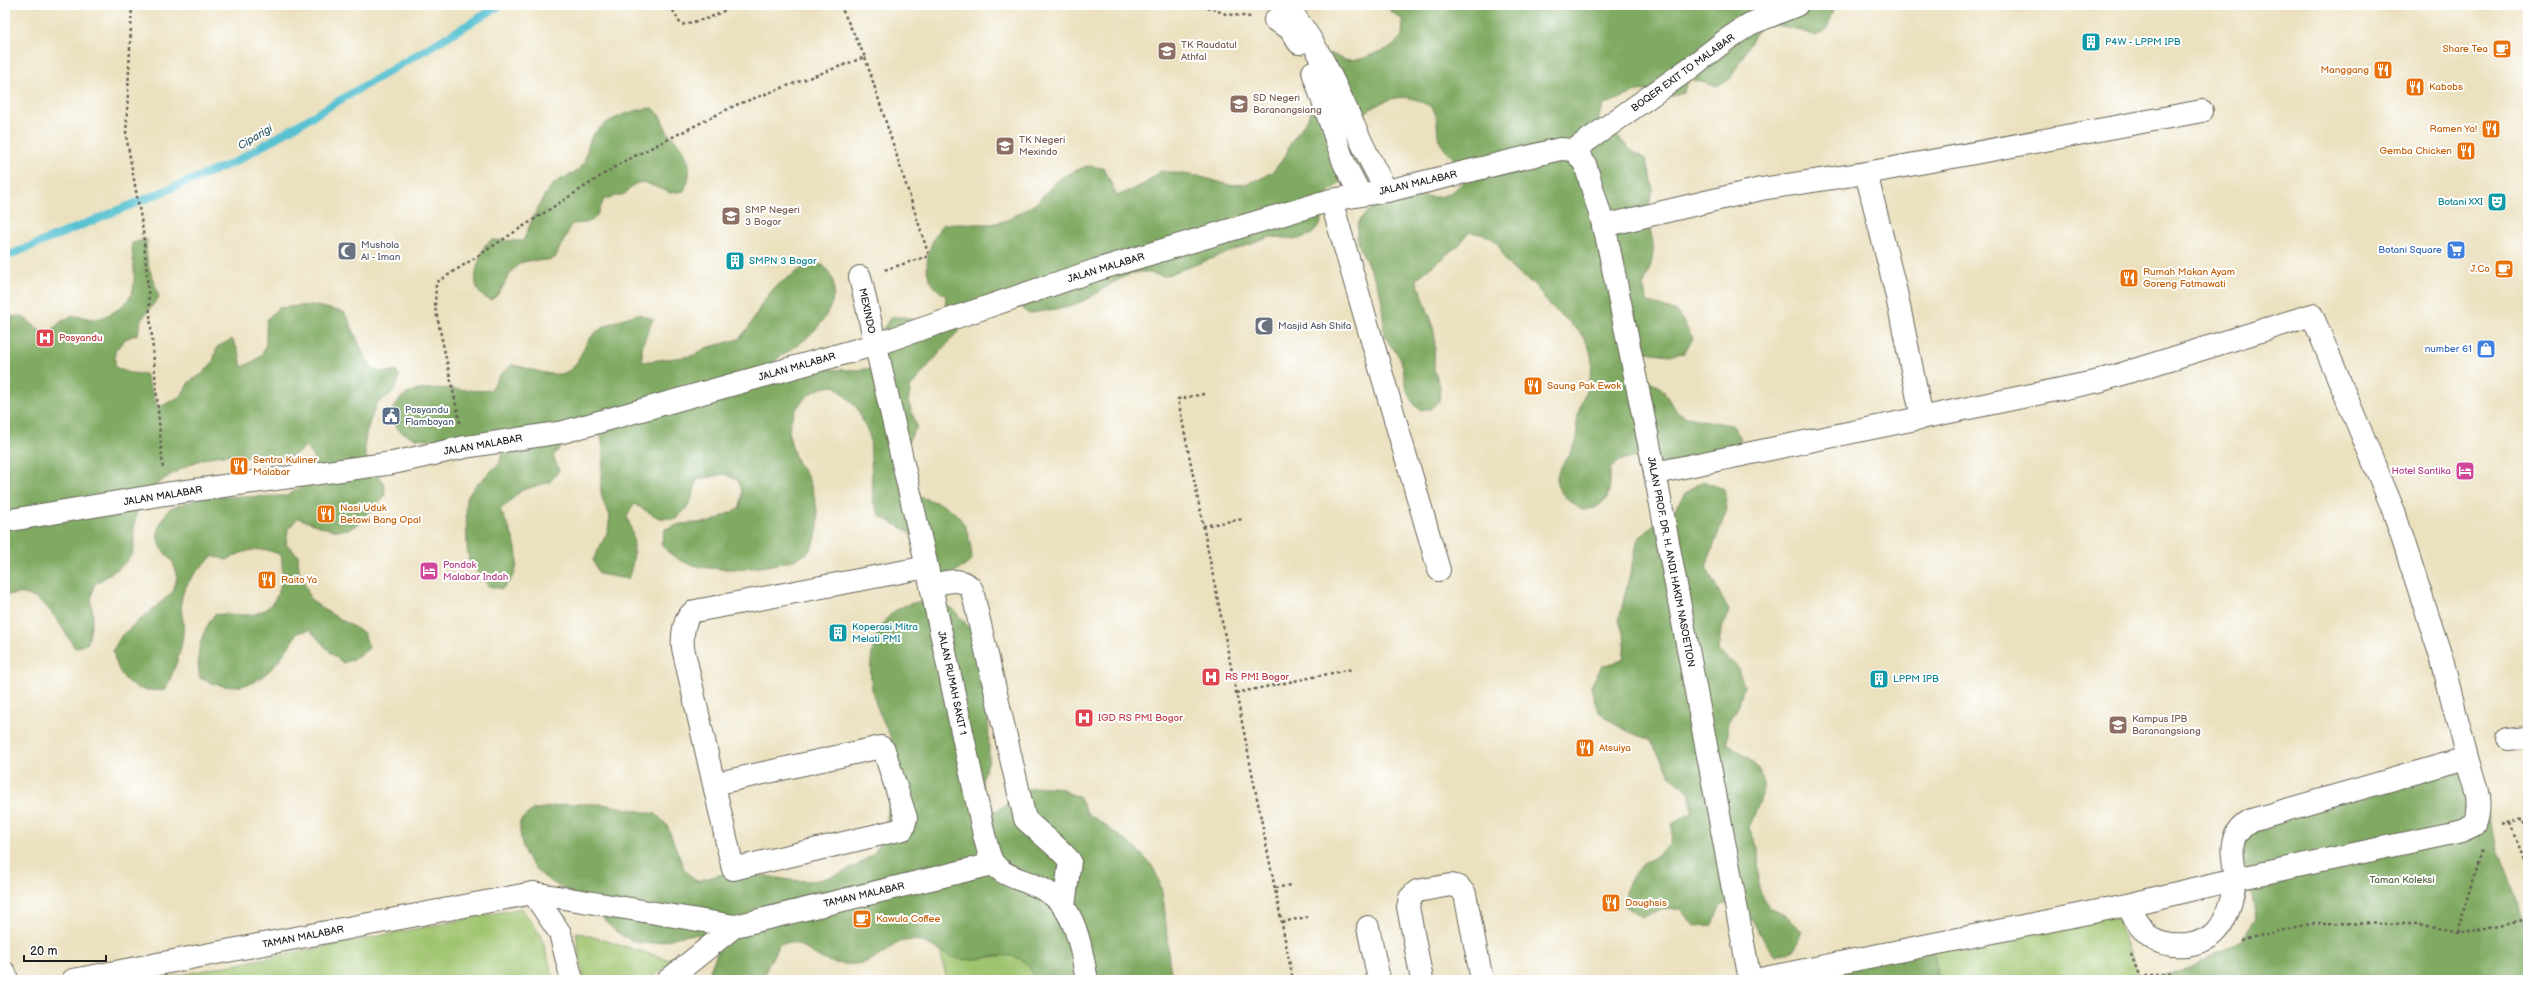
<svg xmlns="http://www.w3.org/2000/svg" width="2533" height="985" font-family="'Balsamiq Sans',sans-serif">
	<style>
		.green { fill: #a0c56f; stroke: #5e7046 }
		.forest { fill: #80aa62; stroke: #4e633f }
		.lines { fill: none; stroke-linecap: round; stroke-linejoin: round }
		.stream { stroke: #58c2d2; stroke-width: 8 }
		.minor-casing { stroke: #646155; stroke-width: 24 }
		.path { stroke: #646155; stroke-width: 2.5; stroke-dasharray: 3 3; stroke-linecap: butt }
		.minor { stroke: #fff; stroke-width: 22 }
		.labels { text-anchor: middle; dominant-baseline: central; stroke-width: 4; stroke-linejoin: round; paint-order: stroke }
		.culture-label { font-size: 10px; fill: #0d838f; stroke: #fff; text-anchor: start }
		.education-label { font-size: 10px; fill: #785e54; stroke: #fff; text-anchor: start }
		.food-label { font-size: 10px; fill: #c56008; stroke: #fff; text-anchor: start }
		.street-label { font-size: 10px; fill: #1c1c1c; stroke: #fff }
		.worship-label { font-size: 10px; fill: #5b616d; stroke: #fff; text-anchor: start }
		.shop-label { font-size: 10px; fill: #366cbe; stroke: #fff; text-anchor: end }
		.health-label { font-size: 10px; fill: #be3a42; stroke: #fff; text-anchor: start }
		.service-label { font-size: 10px; fill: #4e5e75; stroke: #fff; text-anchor: start }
		.hotel-label { font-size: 10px; fill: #b23c85; stroke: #fff; text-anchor: end }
		.park-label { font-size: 10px; fill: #51603d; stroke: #fff }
		.water-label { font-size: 11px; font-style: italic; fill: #345e65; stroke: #fff }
	</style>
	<rect width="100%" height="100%" fill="#fff"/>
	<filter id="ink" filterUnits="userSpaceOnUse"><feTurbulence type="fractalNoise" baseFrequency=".025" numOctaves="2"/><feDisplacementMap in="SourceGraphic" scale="8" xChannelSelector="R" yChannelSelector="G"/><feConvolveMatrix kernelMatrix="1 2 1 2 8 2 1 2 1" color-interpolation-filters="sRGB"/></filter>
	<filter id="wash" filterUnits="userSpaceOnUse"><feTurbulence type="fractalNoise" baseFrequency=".012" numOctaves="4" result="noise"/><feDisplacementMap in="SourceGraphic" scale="16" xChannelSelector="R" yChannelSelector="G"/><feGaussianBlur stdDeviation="0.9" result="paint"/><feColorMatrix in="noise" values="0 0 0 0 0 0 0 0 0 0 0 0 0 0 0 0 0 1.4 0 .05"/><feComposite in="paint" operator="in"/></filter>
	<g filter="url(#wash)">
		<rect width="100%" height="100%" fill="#ebe1bf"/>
		<!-- green -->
		<g class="green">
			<path d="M929 907 1070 980H947Z"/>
			<path d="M2112 907 2140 978 2138 980 1939 979 1932 943Z"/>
			<path d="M522 908 542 938 554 980H155Z"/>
			<path d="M576 932 674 961 649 980H584Z"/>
		</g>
		<!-- forest -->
		<g class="forest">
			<path d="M1391 5H1837L1831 14 1828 28 1816 36C1796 29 1781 23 1760 26L1730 79 1717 86 1689 79 1683 93 1669 97 1641 90 1604 105 1598 118 1632 151 1645 159 1651 175 1653 190 1645 219C1659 246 1653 260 1643 287L1648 302 1677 312 1693 338 1684 353 1669 355 1639 351 1640 378C1674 387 1661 401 1683 415 1688 419 1723 423 1732 425L1741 438 1733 450C1711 455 1689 462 1667 464 1642 466 1634 446 1610 469V484L1607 499 1595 508 1582 510C1541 482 1558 475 1576 442 1579 437 1576 429 1577 424 1579 395 1599 378 1589 348 1582 328 1559 316 1546 301 1542 297 1540 290 1536 286 1530 281 1522 277 1516 272 1493 254 1511 237 1469 232L1460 244 1416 279 1432 322 1435 337 1434 369 1440 386 1439 401 1430 409 1421 410C1403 398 1407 379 1401 361 1398 352 1388 345 1385 335 1382 319 1384 303 1378 287 1372 269 1352 244 1358 225 1362 210 1396 193 1409 190 1432 202 1448 199 1465 180 1463 175 1462 167 1458 163 1451 155 1445 152 1440 142 1435 132 1440 120 1433 109 1431 106 1426 104 1423 103 1396 86 1363 111 1346 131L1347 176 1323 197 1324 211 1320 225 1312 234 1298 239 1270 237 1165 276C1156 276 1147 271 1139 272 1120 275 1104 290 1087 299 1070 308 1047 310 1028 314L1013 297 967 321 911 386 908 401 917 427 901 453 909 495C950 503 970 514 972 560 959 572 950 576 932 572L908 531 881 517 873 502 870 437 857 408 835 386C820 387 811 391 801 403 794 410 789 423 789 433 790 442 795 458 799 465 802 469 806 473 808 478 816 498 825 531 809 551 799 563 752 569 736 569 706 569 682 568 661 545L665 529 680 524 711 522 740 508 742 493 738 480 724 474 696 480C694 498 689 507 676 519L659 518 634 504 627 517C636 538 636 558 628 579L599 574 593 560 608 531 610 515C591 487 608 467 601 436L591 429 563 432 564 443 553 456 559 470 550 482 522 490 500 510C513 535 530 567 502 589L488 586 469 561 467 546 466 499 475 486 499 464 504 446 414 438 400 431 390 419C392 414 393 408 396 404 414 377 464 394 491 390L499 376 512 365C527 367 547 376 560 374 580 370 580 350 591 337 602 325 623 318 638 314L653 319 642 346V362L692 356 706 348 739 339 749 327 764 300 776 286 807 265H823C826 269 830 273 832 278 841 300 820 328 803 341 791 351 778 356 767 368L858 370 880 367 881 332 891 317H907L920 324 945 312 946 296C942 293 937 290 934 286 919 268 931 239 943 224H992L1007 220 1035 204 1059 179 1073 172 1087 166 1104 168 1117 196 1146 183 1161 171 1198 176 1229 185 1244 184 1260 179 1273 171 1285 157 1290 144 1308 118 1330 53 1345 60 1361 59 1392 47 1402 36 1403 20 1390 11Z"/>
			<path d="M653 108C662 115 663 125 669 134 671 137 675 139 678 143 691 161 693 171 684 191L671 193 643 182 635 184 625 194 604 199C595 221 595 223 572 224L555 258C544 263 527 257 518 265 506 274 504 293 491 300 465 292 478 262 485 245L492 240 523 241C530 226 542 192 555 183 564 176 574 175 581 167 588 157 586 144 593 135 605 119 634 109 653 108Z"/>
			<path d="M147 239C144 263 152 274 159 297L141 320 138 334 125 339 115 351V367L129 373 145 374 158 408 181 396 189 382 202 374 213 362 217 347 232 339 239 352 242 367C272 354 264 346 267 319L278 308 311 305 344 312C354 327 361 354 370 365 376 373 387 373 396 371L399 375C398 391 390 395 377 403 371 419 360 441 367 459 372 471 389 481 384 496 383 500 377 504 374 508 349 541 332 531 298 518L288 529 286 544 298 555 299 570 311 600 323 609 364 633 369 648 358 657 343 663 331 653 310 630 297 633C274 673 248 702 200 678 195 654 200 636 214 615 227 613 233 615 245 615 278 615 286 582 281 555 262 546 245 549 227 560L213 556C200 567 181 586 181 604 181 614 185 625 183 635 181 654 173 673 165 690 133 694 118 680 113 650L122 635 173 592 177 577 173 562 163 551 157 537 161 521 170 508 204 497 287 496 300 487 311 474 314 459 306 446C273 475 257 451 222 455 204 456 181 468 166 478 149 489 135 507 134 527 133 537 136 549 130 557 122 569 105 576 94 585L91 601 93 615 88 643 75 648C62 629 50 600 24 594 19 593 11 595 5 595V317L22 316 47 336C54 328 60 320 71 317 77 315 86 318 92 319 106 319 127 306 132 293 137 278 132 258 132 243Z"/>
			<path d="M1703 481 1724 489 1727 509 1706 567 1729 611 1721 631 1718 651 1736 665 1744 685 1739 705 1729 722 1727 743C1773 774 1769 781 1749 828L1758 848 1759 888 1768 908 1787 916 1802 931 1795 950 1776 956C1760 938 1753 918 1738 899L1720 906 1713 925 1694 926 1680 909 1660 910 1641 917 1624 905 1628 882 1642 865 1671 845 1672 824 1692 812 1689 791 1673 779 1650 740C1631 733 1609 725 1597 708 1594 702 1593 693 1591 686L1602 666 1623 660 1625 640 1619 620 1638 539 1654 524 1673 512 1685 493Z"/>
			<path d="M922 601 938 602 954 610 974 633 988 680 989 760 982 780 986 810C1002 816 1008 798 1022 791 1031 787 1053 785 1062 789 1068 793 1071 795 1079 796L1088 815 1098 820C1114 833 1134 845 1148 861 1171 885 1163 947 1173 980H1035C1022 937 984 966 956 958 938 953 925 937 905 941 893 943 887 952 877 957 867 963 855 965 844 964 821 963 813 951 794 943 790 942 783 944 779 944L761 980H706L718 951 711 937C682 928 667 946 642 943 627 940 613 932 604 919 602 915 601 909 598 905 594 902 586 901 581 898 545 880 518 866 520 821L532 810 567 804H602L656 814 667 825 684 869 696 881C711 878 727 871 743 872 774 875 802 888 833 876 847 871 867 862 876 850 887 834 897 768 894 749 891 733 881 719 876 704 866 677 869 633 892 613 900 606 912 603 922 601Z"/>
			<path d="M2467 758 2528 935V980H2138L2190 968 2241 940 2256 919 2249 877 2233 837Z"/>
			<path d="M1932 943 1939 979 1941 980H1755Z"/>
		</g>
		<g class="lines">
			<!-- stream -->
			<path class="stream" d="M5 257 235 162 501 5"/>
		</g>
	</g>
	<g filter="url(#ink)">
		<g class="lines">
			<!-- minor casing -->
			<g class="minor-casing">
				<g id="minor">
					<path d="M1285 5C1333 58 1350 131 1387 191"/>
					<path d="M1275 20 1289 28 1299 43"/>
					<path d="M1313 72 1344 163 1360 194"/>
					<path d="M1574 150 1585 164 1606 234 1655 473 1750 980"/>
					<path d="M1574 150 1690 68 1726 40 1750 24 1797 5"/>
					<path d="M1866 173 1896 292 1922 418"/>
					<path d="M1331 200 1439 570"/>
					<path d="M1603 226 1761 189 1866 173 2202 111"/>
					<path d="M860 277 927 567 984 835C987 843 988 857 994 864 1007 882 1045 880 1064 907 1079 928 1082 955 1087 980"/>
					<path d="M1655 473 2099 381 2312 315 2393 509 2442 660 2467 758 2251 820C2225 836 2233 853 2236 879L2127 905 1755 980"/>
					<path d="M5 521 165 494 393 463 465 447 563 432 874 345 1096 270 1331 200 1387 191 1560 149 1574 150"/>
					<path d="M931 585C946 583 963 575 972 590L1025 819C1040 834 1057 845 1070 861L1064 906"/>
					<path d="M2508 739 2528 737"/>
					<path d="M714 784 881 747 884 750 906 818 903 829 733 869 683 648C682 636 683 617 695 611L927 567"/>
					<path d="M533 893 560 933 572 980"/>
					<path d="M2127 905C2143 933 2152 948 2187 945 2196 944 2209 939 2215 933 2228 921 2232 896 2236 879L2462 831 2475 825C2484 802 2474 781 2467 758"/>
					<path d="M1368 927 1379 980"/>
					<path d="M5 973 7 980"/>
					<path d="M73 980 533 893 735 926 993 864"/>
					<path d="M668 980 735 926"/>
					<path d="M1422 980 1408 907 1410 898 1417 891 1451 885 1459 887 1465 894 1482 980"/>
				</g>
			</g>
			<!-- path -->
			<g class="path">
				<path d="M132 5 126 135 143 230 163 470"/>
				<path d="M670 5 681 25 709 18 736 5"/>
				<path d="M840 5 865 57"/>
				<path d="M1201 5 1226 14 1251 17"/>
				<path d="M1204 394 1178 399 1293 980"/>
				<path d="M460 423 435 307 436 283 621 163 736 105 865 57 929 256 884 270"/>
				<path d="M1203 526 1243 519"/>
				<path d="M1236 693 1352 669"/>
				<path d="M2510 823 2528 875"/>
				<path d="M2502 825 2523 818 2528 834"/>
				<path d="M1275 888 1291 885"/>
				<path d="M1282 922 1307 917"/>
				<path d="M2457 934 2481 850"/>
				<path d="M2242 940 2314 923 2419 924 2457 934 2528 919"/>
				<path d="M2131 954 2140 978 2173 972"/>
			</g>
			<!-- minor -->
			<use href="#minor" class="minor"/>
		</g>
	</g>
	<!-- icons -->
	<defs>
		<g id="building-square" transform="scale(1)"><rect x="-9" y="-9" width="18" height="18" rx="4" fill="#0f9aa8" stroke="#fff"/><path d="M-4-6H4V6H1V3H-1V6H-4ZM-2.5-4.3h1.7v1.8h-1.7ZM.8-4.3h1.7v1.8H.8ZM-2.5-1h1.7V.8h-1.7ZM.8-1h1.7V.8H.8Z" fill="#fff"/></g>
		<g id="cafe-square" transform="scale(1)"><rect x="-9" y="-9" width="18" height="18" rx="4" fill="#e8710a" stroke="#fff"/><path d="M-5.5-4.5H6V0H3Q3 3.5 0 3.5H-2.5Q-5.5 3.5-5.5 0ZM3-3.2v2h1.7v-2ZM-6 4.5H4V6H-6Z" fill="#fff"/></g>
		<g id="school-square" transform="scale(1)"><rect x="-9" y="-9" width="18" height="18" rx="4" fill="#8d6e63" stroke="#fff"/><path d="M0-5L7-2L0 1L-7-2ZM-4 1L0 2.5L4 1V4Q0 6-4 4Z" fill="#fff"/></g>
		<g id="restaurant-square" transform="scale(1)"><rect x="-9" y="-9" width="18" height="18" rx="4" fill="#e8710a" stroke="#fff"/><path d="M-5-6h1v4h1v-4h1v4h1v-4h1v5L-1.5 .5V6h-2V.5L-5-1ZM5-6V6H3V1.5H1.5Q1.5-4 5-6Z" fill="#fff"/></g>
		<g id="theatre-square" transform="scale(1)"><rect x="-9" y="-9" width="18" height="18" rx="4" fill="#0f9aa8" stroke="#fff"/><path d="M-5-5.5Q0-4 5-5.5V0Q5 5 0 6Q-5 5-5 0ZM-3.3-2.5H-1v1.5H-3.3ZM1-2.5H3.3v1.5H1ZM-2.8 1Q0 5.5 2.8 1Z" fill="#fff"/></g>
		<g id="supermarket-square" transform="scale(1)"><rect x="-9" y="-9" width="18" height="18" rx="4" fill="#3f7fe0" stroke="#fff"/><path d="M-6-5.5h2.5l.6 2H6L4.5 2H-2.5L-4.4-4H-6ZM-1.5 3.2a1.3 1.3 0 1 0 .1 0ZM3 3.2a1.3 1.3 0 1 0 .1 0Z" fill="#fff"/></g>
		<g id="mosque-square" transform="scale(1)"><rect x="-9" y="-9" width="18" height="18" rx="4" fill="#6b7280" stroke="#fff"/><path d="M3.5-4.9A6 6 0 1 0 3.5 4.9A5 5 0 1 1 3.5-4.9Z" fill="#fff"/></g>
		<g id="hospital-square" transform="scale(1)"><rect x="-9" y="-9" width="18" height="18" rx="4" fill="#e0444e" stroke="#fff"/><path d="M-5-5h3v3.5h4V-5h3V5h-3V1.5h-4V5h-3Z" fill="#fff"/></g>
		<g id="shop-square" transform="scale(1)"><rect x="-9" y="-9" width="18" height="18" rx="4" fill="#3f7fe0" stroke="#fff"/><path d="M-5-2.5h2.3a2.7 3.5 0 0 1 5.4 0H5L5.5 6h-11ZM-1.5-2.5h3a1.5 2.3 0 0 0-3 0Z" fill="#fff"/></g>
		<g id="civic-square" transform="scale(1)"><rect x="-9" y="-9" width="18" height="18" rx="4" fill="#5c6f8a" stroke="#fff"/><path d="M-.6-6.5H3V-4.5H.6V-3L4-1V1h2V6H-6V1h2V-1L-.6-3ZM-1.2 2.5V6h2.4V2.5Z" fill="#fff"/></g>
		<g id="hotel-square" transform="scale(1)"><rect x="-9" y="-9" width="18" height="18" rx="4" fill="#d1479c" stroke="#fff"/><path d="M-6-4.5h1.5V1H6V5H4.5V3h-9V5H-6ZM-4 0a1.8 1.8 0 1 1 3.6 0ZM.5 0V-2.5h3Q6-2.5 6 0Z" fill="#fff"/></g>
		<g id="university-square" transform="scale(1)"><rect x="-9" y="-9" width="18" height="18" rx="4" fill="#8d6e63" stroke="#fff"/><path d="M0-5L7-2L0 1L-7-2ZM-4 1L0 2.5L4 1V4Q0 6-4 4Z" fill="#fff"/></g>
	</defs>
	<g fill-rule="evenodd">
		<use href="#building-square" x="2091" y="42"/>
		<use href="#cafe-square" x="2502" y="49"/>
		<use href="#school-square" x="1167" y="51"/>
		<use href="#restaurant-square" x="2383" y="70"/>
		<use href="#restaurant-square" x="2415" y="87"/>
		<use href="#school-square" x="1239" y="104"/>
		<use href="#restaurant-square" x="2491" y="129"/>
		<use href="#school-square" x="1005" y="146"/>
		<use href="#restaurant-square" x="2466" y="151"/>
		<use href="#theatre-square" x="2497" y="202"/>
		<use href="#school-square" x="731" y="216"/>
		<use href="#supermarket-square" x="2456" y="250"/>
		<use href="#mosque-square" x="347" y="251"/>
		<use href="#building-square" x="735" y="261"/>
		<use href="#cafe-square" x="2504" y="269"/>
		<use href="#restaurant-square" x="2129" y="278"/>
		<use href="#mosque-square" x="1264" y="326"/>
		<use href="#hospital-square" x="45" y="338"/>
		<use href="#shop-square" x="2486" y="349"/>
		<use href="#restaurant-square" x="1533" y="386"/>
		<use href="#civic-square" x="391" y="416"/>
		<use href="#restaurant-square" x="239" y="466"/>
		<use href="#hotel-square" x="2465" y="471"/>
		<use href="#restaurant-square" x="326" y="514"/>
		<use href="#hotel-square" x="429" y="571"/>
		<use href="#restaurant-square" x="267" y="580"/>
		<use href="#building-square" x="838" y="633"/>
		<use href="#hospital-square" x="1211" y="677"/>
		<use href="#building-square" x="1879" y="679"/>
		<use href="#hospital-square" x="1084" y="718"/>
		<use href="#university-square" x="2118" y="725"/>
		<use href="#restaurant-square" x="1585" y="748"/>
		<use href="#restaurant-square" x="1611" y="903"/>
		<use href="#cafe-square" x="862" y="919"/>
	</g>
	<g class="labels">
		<!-- culture labels -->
		<g class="culture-label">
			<text x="2105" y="42">P4W - LPPM IPB</text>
			<text x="2483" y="202" text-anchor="end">Botani XXI</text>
			<text x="749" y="261">SMPN 3 Bogor</text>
			<text x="852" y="627">Koperasi Mitra<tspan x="852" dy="12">Melati PMI</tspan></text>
			<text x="1893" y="679">LPPM IPB</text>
		</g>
		<!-- education labels -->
		<g class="education-label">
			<text x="1181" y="45">TK Raudatul<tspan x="1181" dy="12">Athfal</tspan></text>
			<text x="1253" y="98">SD Negeri<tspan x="1253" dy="12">Baranangsiang</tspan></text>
			<text x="1019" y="140">TK Negeri<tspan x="1019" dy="12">Mexindo</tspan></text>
			<text x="745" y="210">SMP Negeri<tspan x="745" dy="12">3 Bogor</tspan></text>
			<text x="2132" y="719">Kampus IPB<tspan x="2132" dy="12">Baranangsiang</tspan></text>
		</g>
		<!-- food labels -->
		<g class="food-label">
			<text x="2488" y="49" text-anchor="end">Share Tea</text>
			<text x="2369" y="70" text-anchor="end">Manggang</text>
			<text x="2429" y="87">Kabobs</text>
			<text x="2477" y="129" text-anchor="end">Ramen Ya!</text>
			<text x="2452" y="151" text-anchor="end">Gemba Chicken</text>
			<text x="2490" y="269" text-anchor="end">J.Co</text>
			<text x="2143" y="272">Rumah Makan Ayam<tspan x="2143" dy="12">Goreng Fatmawati</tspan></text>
			<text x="1547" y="386">Saung Pak Ewok</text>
			<text x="253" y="460">Sentra Kuliner<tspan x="253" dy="12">Malabar</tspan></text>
			<text x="340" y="508">Nasi Uduk<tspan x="340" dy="12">Betawi Bang Opal</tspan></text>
			<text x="281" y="580">Raito Ya</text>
			<text x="1599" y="748">Atsuiya</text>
			<text x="1625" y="903">Doughsis</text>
			<text x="876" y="919">Kawula Coffee</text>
		</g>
		<!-- street labels -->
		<g class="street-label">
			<text transform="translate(1683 73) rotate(-36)">BOQER EXIT TO MALABAR</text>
			<text transform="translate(1418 183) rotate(-13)">JALAN MALABAR</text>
			<text transform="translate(1106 268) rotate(-17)">JALAN MALABAR</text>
			<text transform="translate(867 311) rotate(78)">MEXINDO</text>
			<text transform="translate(797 367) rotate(-16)">JALAN MALABAR</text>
			<text transform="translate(483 445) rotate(-10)">JALAN MALABAR</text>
			<text transform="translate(163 496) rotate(-9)">JALAN MALABAR</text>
			<text transform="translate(1671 562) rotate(79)">JALAN PROF. DR. H. ANDI HAKIM NASOETION</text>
			<text transform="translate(952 683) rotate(78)">JALAN RUMAH SAKIT 1</text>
			<text transform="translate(864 895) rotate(-13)">TAMAN MALABAR</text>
			<text transform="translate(303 937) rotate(-11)">TAMAN MALABAR</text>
		</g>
		<!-- worship labels -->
		<g class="worship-label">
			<text x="361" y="245">Mushola<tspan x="361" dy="12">Al - Iman</tspan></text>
			<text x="1278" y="326">Masjid Ash Shifa</text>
		</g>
		<!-- shop labels -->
		<g class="shop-label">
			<text x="2442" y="250">Botani Square</text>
			<text x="2472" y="349">number 61</text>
		</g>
		<!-- health labels -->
		<g class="health-label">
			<text x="59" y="338">Posyandu</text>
			<text x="1225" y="677">RS PMI Bogor</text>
			<text x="1098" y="718">IGD RS PMI Bogor</text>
		</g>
		<!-- service labels -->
		<g class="service-label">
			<text x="405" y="410">Posyandu<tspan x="405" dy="12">Flamboyan</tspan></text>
		</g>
		<!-- hotel labels -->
		<g class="hotel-label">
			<text x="2451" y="471">Hotel Santika</text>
			<text x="443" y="565" text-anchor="start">Pondok<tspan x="443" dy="12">Malabar Indah</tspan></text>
		</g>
		<!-- park labels -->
		<g class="park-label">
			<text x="2402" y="880">Taman Koleksi</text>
		</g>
		<!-- water labels -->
		<g class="water-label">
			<text transform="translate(255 137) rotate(-31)">Ciparigi</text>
		</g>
	</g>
	<!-- margin -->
	<rect width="2533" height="985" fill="none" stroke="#fff" stroke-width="20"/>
	<!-- scale -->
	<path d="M24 955v6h82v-6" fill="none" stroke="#1c1c1c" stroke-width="2"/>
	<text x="30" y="955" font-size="12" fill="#1c1c1c" stroke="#ffffff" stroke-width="3" paint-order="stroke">20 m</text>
</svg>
